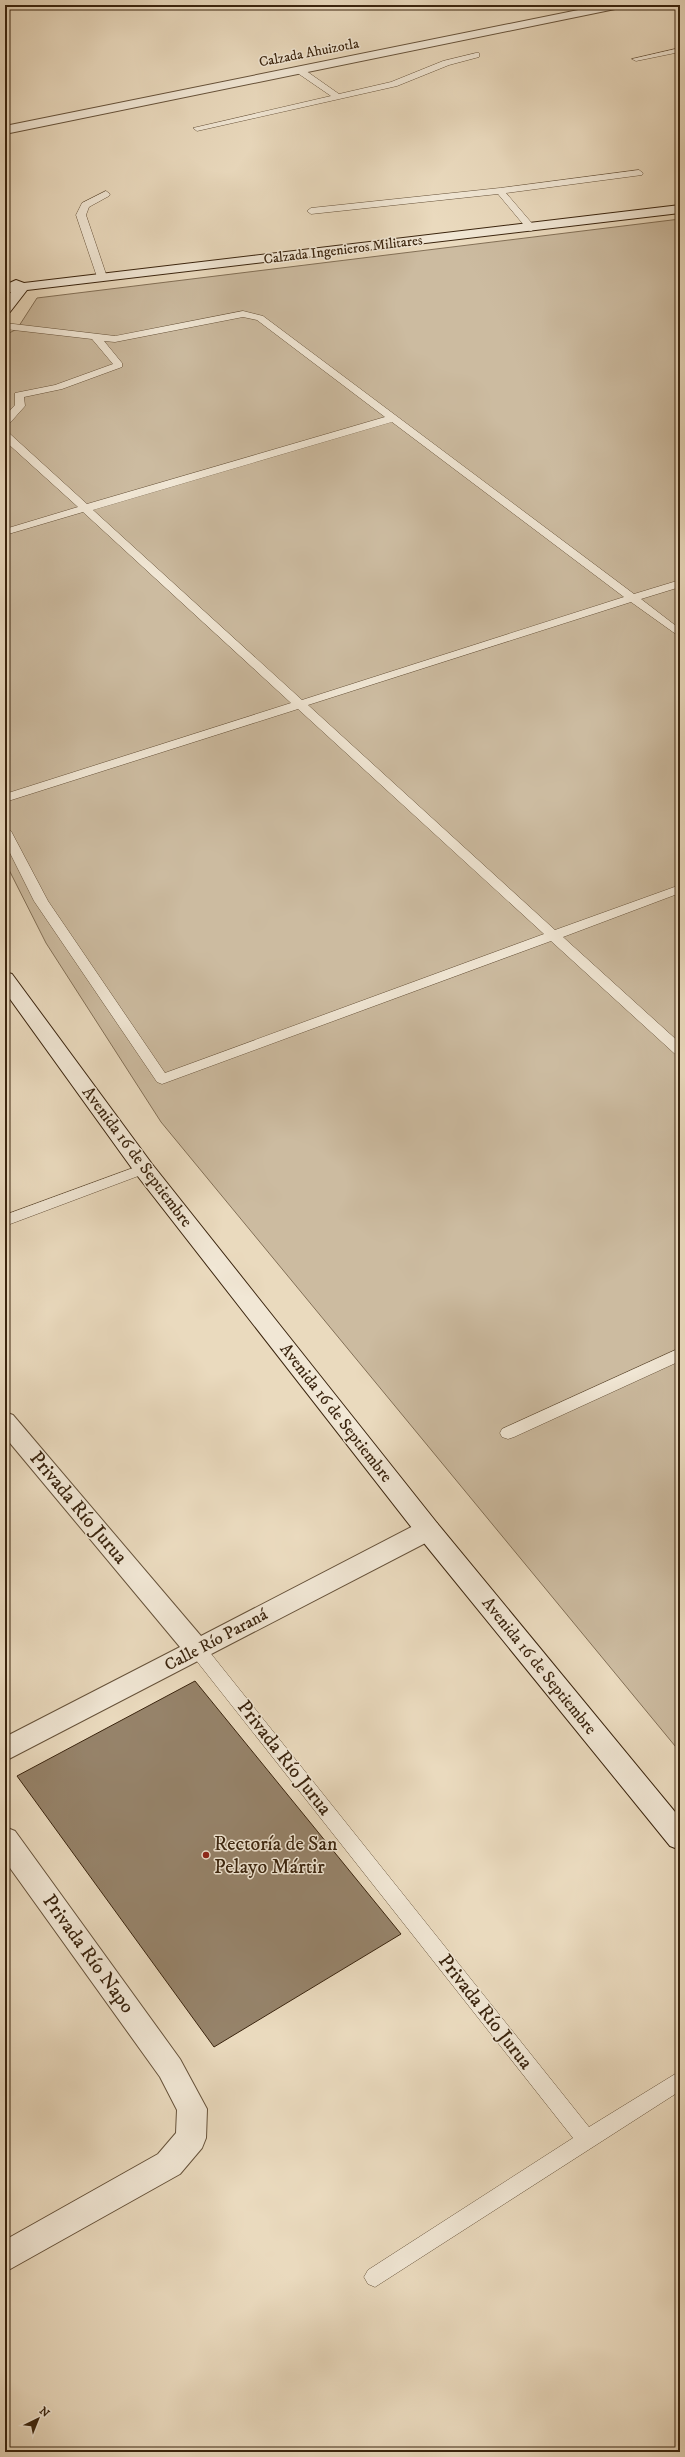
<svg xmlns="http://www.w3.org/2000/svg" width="685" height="2457" font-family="'IM FELL DW Pica',serif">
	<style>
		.green { fill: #ccbba0; stroke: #837057 }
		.building { fill: #96836a; stroke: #3a240e }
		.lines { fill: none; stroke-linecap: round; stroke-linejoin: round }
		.service-casing { stroke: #66523a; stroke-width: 1 }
		.minor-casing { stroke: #66523a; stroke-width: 2 }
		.tertiary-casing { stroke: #66523a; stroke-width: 2 }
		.secondary-casing { stroke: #3a240e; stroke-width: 2 }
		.service { fill: #f1e7d5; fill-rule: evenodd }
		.minor { fill: #f1e7d5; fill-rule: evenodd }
		.tertiary { fill: #f1e7d5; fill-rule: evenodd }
		.secondary { fill: #f1e7d5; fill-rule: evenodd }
		.poi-dot { fill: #8f2418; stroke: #f1e7d5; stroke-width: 1.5 }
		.labels { text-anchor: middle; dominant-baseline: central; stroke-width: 3; stroke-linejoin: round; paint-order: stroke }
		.far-street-label { font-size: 14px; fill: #3a240e; stroke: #f1e7d5 }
		.street-label { font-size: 17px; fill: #3a240e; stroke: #f1e7d5 }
		.near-street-label { font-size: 20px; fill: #3a240e; stroke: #f1e7d5 }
		.near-poi-label { font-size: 20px; fill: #3a240e; stroke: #f1e7d5; text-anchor: start }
	</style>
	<rect width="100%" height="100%" fill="#eadabe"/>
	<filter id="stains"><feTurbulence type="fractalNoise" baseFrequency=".005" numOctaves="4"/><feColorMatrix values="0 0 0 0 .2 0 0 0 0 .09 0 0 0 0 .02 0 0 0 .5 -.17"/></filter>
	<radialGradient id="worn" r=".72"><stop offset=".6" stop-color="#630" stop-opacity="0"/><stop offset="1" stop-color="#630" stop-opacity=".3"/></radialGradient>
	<!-- green -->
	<path class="green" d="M680 219V1752L161 1122 46 943 5 862V335L17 329 37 298Z"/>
	<!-- building -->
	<path class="building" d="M195 1681 401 1934 214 2047 17 1776Z"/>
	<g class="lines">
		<!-- service casing -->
		<g class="service-casing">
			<g id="service">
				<path d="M680 48V52L636 61 632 59Z"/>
				<path d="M476 53H479V57L449 65 397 86 197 131 193 128 331 96 296 72V68H302L339 94 391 82 443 61Z"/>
				<path d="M639 170 643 173 642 175 506 193 536 228 531 231 528 230 498 194 311 214 307 211 311 208 500 188Z"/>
				<path d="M106 191 110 194 109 196 89 207 86 215 107 277 102 280 97 277 76 215 82 203Z"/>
				<path d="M243 311 263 316 634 594 680 580V587L641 599 680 629V637L631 602 308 705 555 930 680 885V893L563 937 680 1043V1055L675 1054 551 941 162 1084 157 1082 34 901 5 843V827L11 831 48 901 165 1073 544 934 298 709 5 802V794L291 703 83 512 5 535V529L78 507 5 441V432L9 433 87 504 385 417 257 320 243 317 115 342 104 341 122 363V367L62 389 24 397 25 406 9 424 5 425V416L15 405V393L55 385 113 364 92 339 5 329V323L115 336ZM392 422 624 597 302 700 93 510Z"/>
				<path d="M144 1164 151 1169 149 1172 5 1226V1215Z"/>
				<path d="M680 1348V1361L514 1437 508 1439 502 1437 500 1433 502 1429Z"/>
				<path d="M198 1643 204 1645 589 2127 680 2071V2091L375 2287 368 2284 364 2277 368 2270 573 2138 192 1655 189 1650 192 1645Z"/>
			</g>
		</g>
		<!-- minor casing -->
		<g class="minor-casing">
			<g id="minor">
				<path d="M5 1412 13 1415 201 1636 419 1523 428 1521 437 1523 440 1530 437 1537 5 1761V1737L180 1647 5 1437Z"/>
				<path d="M5 1827 15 1831 180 2059 207 2109 206 2138 202 2148 180 2174 5 2272V2240L158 2154 176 2133 177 2110 160 2077 5 1861Z"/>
			</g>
		</g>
		<!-- tertiary casing -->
		<g class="tertiary-casing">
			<path id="tertiary" d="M603 5H626L620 8 5 134V126Z"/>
		</g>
		<!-- secondary casing -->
		<g class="secondary-casing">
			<g id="secondary">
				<path d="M680 205V213L27 290 10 312 5 313V300L11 292 5 293V285L16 280 24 283Z"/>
				<path d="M5 972 12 974 152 1164 437 1523 680 1818V1850L670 1846 419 1537 136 1174 5 992Z"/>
			</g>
		</g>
		<!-- service -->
		<use href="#service" class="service"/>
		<!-- minor -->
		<use href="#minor" class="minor"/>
		<!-- tertiary -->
		<use href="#tertiary" class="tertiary"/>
		<!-- secondary -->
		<use href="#secondary" class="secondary"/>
	</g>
	<!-- markers -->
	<circle class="poi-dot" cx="206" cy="1855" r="4"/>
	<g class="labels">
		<!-- far-street labels -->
		<g class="far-street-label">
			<text transform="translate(309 53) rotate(-11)">Calzada Ahuizotla</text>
			<text transform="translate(343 250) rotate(-7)">Calzada Ingenieros Militares</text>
		</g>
		<!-- street labels -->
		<g class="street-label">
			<text transform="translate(137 1157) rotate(53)">Avenida 16 de Septiembre</text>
			<text transform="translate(336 1413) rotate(52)">Avenida 16 de Septiembre</text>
			<text transform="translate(216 1640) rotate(-28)">Calle Río Paraná</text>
			<text transform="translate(539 1666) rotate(51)">Avenida 16 de Septiembre</text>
		</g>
		<!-- near-street labels -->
		<g class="near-street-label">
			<text transform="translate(78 1508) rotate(50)">Privada Río Jurua</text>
			<text transform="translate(284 1758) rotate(52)">Privada Río Jurua</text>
			<text transform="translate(88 1954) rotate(54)">Privada Río Napo</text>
			<text transform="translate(485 2012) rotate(52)">Privada Río Jurua</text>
		</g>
		<!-- near-poi labels -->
		<g class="near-poi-label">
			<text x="214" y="1844">Rectoría de San<tspan x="214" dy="23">Pelayo Mártir</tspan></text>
		</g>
	</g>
	<!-- margin -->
	<rect width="685" height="2457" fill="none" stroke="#eadabe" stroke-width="20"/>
	<rect x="6" y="6" width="673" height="2445" fill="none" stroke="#3a240e" stroke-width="2"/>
	<rect x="10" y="10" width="665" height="2437" fill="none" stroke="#3a240e"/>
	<!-- north arrow -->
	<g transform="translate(38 2419) rotate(43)" stroke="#f1e7d5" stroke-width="3" paint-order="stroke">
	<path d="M0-3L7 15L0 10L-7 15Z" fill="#3a240e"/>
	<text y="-6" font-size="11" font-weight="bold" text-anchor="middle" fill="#3a240e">N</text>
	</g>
	<rect width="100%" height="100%" filter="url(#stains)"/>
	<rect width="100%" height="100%" fill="url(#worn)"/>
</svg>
